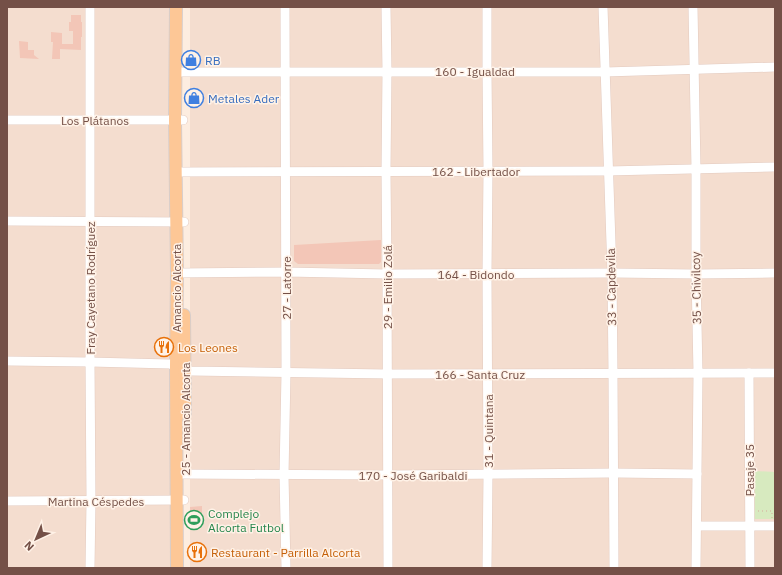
<svg xmlns="http://www.w3.org/2000/svg" width="782" height="575" font-family="'IBM Plex Sans',sans-serif">
	<style>
		.residential { fill: #f4ddcf }
		.green { fill: #d7eabf }
		.building { fill: #f3c6b7 }
		.lines { fill: none; stroke-linecap: round; stroke-linejoin: round }
		.minor-casing { stroke: #e3cabf; stroke-width: 10 }
		.major-casing { stroke: #d8cecb; stroke-width: 14 }
		.path { stroke: #d7a99b; stroke-width: 1; stroke-dasharray: 1 3; stroke-linecap: butt }
		.minor { stroke: #fff; stroke-width: 9 }
		.major { stroke: #fdc796; stroke-width: 12 }
		.labels { text-anchor: middle; dominant-baseline: central; stroke-width: 3; stroke-linejoin: round; paint-order: stroke }
		.shop-label { font-size: 12px; fill: #366cbe; stroke: #fff2e7; text-anchor: start }
		.street-label { font-size: 12px; fill: #745047; stroke: #fff2e7 }
		.food-label { font-size: 12px; fill: #c56008; stroke: #fff2e7; text-anchor: start }
		.leisure-label { font-size: 12px; fill: #27864d; stroke: #fff2e7; text-anchor: start }
	</style>
	<rect width="100%" height="100%" fill="#fdede0"/>
	<!-- residential -->
	<g class="residential">
		<path d="M7 7H173L172 568H7Z"/>
		<rect x="190" y="7" width="585" height="561"/>
	</g>
	<!-- green -->
	<path class="green" d="M755 471 775 472V519H754Z"/>
	<!-- building -->
	<g class="building">
		<path d="M71 15H81V22H82V37H81V50L60 49V59H52L53 42H51V32L62 33V44H73V31H69V22H71Z"/>
		<path d="M19 41 28 42V50H34V55L39 59 20 58Z"/>
		<path d="M189 93H198V103H190Z"/>
		<path d="M381 240V262L379 264H298L294 261V245Z"/>
		<path d="M202 506V515H197L198 524H191L190 507Z"/>
	</g>
	<g class="lines">
		<!-- minor casing -->
		<g class="minor-casing">
			<g id="minor">
				<path d="M90 7V362L91 501 90 568"/>
				<path d="M285 7 286 373 284 475 286 568"/>
				<path d="M386 7 387 71 386 171 387 274 388 568"/>
				<path d="M603 7 612 273 613 374 614 568"/>
				<path d="M693 7 696 169V274L698 373 696 568"/>
				<path d="M176 72H605L775 67"/>
				<path d="M7 120H183"/>
				<path d="M176 172 608 171 775 167"/>
				<path d="M7 221 184 222"/>
				<path d="M177 273 286 272 387 274 612 273 696 274 775 273"/>
				<path d="M7 361 90 362 170 364 185 370 191 371 388 374 775 373"/>
				<path d="M749 373 750 568"/>
				<path d="M177 474 387 475 614 473 697 474"/>
				<path d="M7 501 184 500"/>
				<path d="M697 526H775"/>
				<path d="M487 568 488 475 487 273 488 171 487 71V7"/>
			</g>
		</g>
		<!-- major casing -->
		<g class="major-casing">
			<g id="major">
				<path d="M176 7 175 120 177 273 176 366 177 568"/>
				<path d="M184 315 185 413"/>
			</g>
		</g>
		<!-- path -->
		<g class="path">
			<path d="M758 511H775"/>
			<path d="M772 518V511"/>
		</g>
		<!-- minor -->
		<use href="#minor" class="minor"/>
		<!-- major -->
		<use href="#major" class="major"/>
	</g>
	<!-- icons -->
	<defs>
		<g id="shop-ring" transform="scale(1)"><circle r="9.5" fill="#fff2e7" stroke="#3f7fe0" stroke-width="1.5"/><path d="M-5-2.5h2.3a2.7 3.5 0 0 1 5.4 0H5L5.5 6h-11ZM-1.5-2.5h3a1.5 2.3 0 0 0-3 0Z" fill="#3f7fe0"/></g>
		<g id="restaurant-ring" transform="scale(1)"><circle r="9.5" fill="#fff2e7" stroke="#e8710a" stroke-width="1.5"/><path d="M-5-6h1v4h1v-4h1v4h1v-4h1v5L-1.5 .5V6h-2V.5L-5-1ZM5-6V6H3V1.5H1.5Q1.5-4 5-6Z" fill="#e8710a"/></g>
		<g id="stadium-ring" transform="scale(1)"><circle r="9.5" fill="#fff2e7" stroke="#2e9e5b" stroke-width="1.5"/><path d="M0-5a6.5 5 0 1 0 0 10a6.5 5 0 1 0 0-10ZM-3.5-1.8h7v3.6h-7Z" fill="#2e9e5b"/></g>
	</defs>
	<g fill-rule="evenodd">
		<use href="#shop-ring" x="191" y="60"/>
		<use href="#shop-ring" x="194" y="98"/>
		<use href="#restaurant-ring" x="164" y="347"/>
		<use href="#stadium-ring" x="194" y="520"/>
		<use href="#restaurant-ring" x="197" y="552"/>
	</g>
	<g class="labels">
		<!-- shop labels -->
		<g class="shop-label">
			<text x="205" y="60">RB</text>
			<text x="208" y="98">Metales Ader</text>
		</g>
		<!-- street labels -->
		<g class="street-label">
			<text x="475" y="71">160 - Igualdad</text>
			<text x="95" y="120">Los Plátanos</text>
			<text x="476" y="171">162 - Libertador</text>
			<text x="476" y="274">164 - Bidondo</text>
			<text transform="translate(387 287) rotate(-90)">29 - Emilio Zolá</text>
			<text transform="translate(611 287) rotate(-91)">33 - Capdevila</text>
			<text transform="translate(90 288) rotate(-90)">Fray Cayetano Rodríguez</text>
			<text transform="translate(176 288) rotate(-90)">Amancio Alcorta</text>
			<text transform="translate(286 288) rotate(-90)">27 - Latorre</text>
			<text transform="translate(696 288) rotate(-91)">35 - Chivilcoy</text>
			<text x="480" y="374">166 - Santa Cruz</text>
			<text transform="translate(185 419) rotate(-90)">25 - Amancio Alcorta</text>
			<text transform="translate(488 431) rotate(-90)">31 - Quintana</text>
			<text transform="translate(749 470) rotate(-90)">Pasaje 35</text>
			<text x="413" y="475">170 - José Garibaldi</text>
			<text x="96" y="501">Martina Céspedes</text>
		</g>
		<!-- food labels -->
		<g class="food-label">
			<text x="178" y="347">Los Leones</text>
			<text x="211" y="552">Restaurant - Parrilla Alcorta</text>
		</g>
		<!-- leisure labels -->
		<g class="leisure-label">
			<text x="208" y="513">Complejo<tspan x="208" dy="14">Alcorta Futbol</tspan></text>
		</g>
	</g>
	<!-- border -->
	<rect width="782" height="575" fill="none" stroke="#745047" stroke-width="16"/>
	<!-- north arrow -->
	<g transform="translate(36 539) rotate(224)" stroke="#fff2e7" stroke-width="3" paint-order="stroke">
	<path d="M0-3L7 15L0 10L-7 15Z" fill="#745047"/>
	<text y="-6" font-size="11" font-weight="bold" text-anchor="middle" fill="#745047">N</text>
	</g>
</svg>
